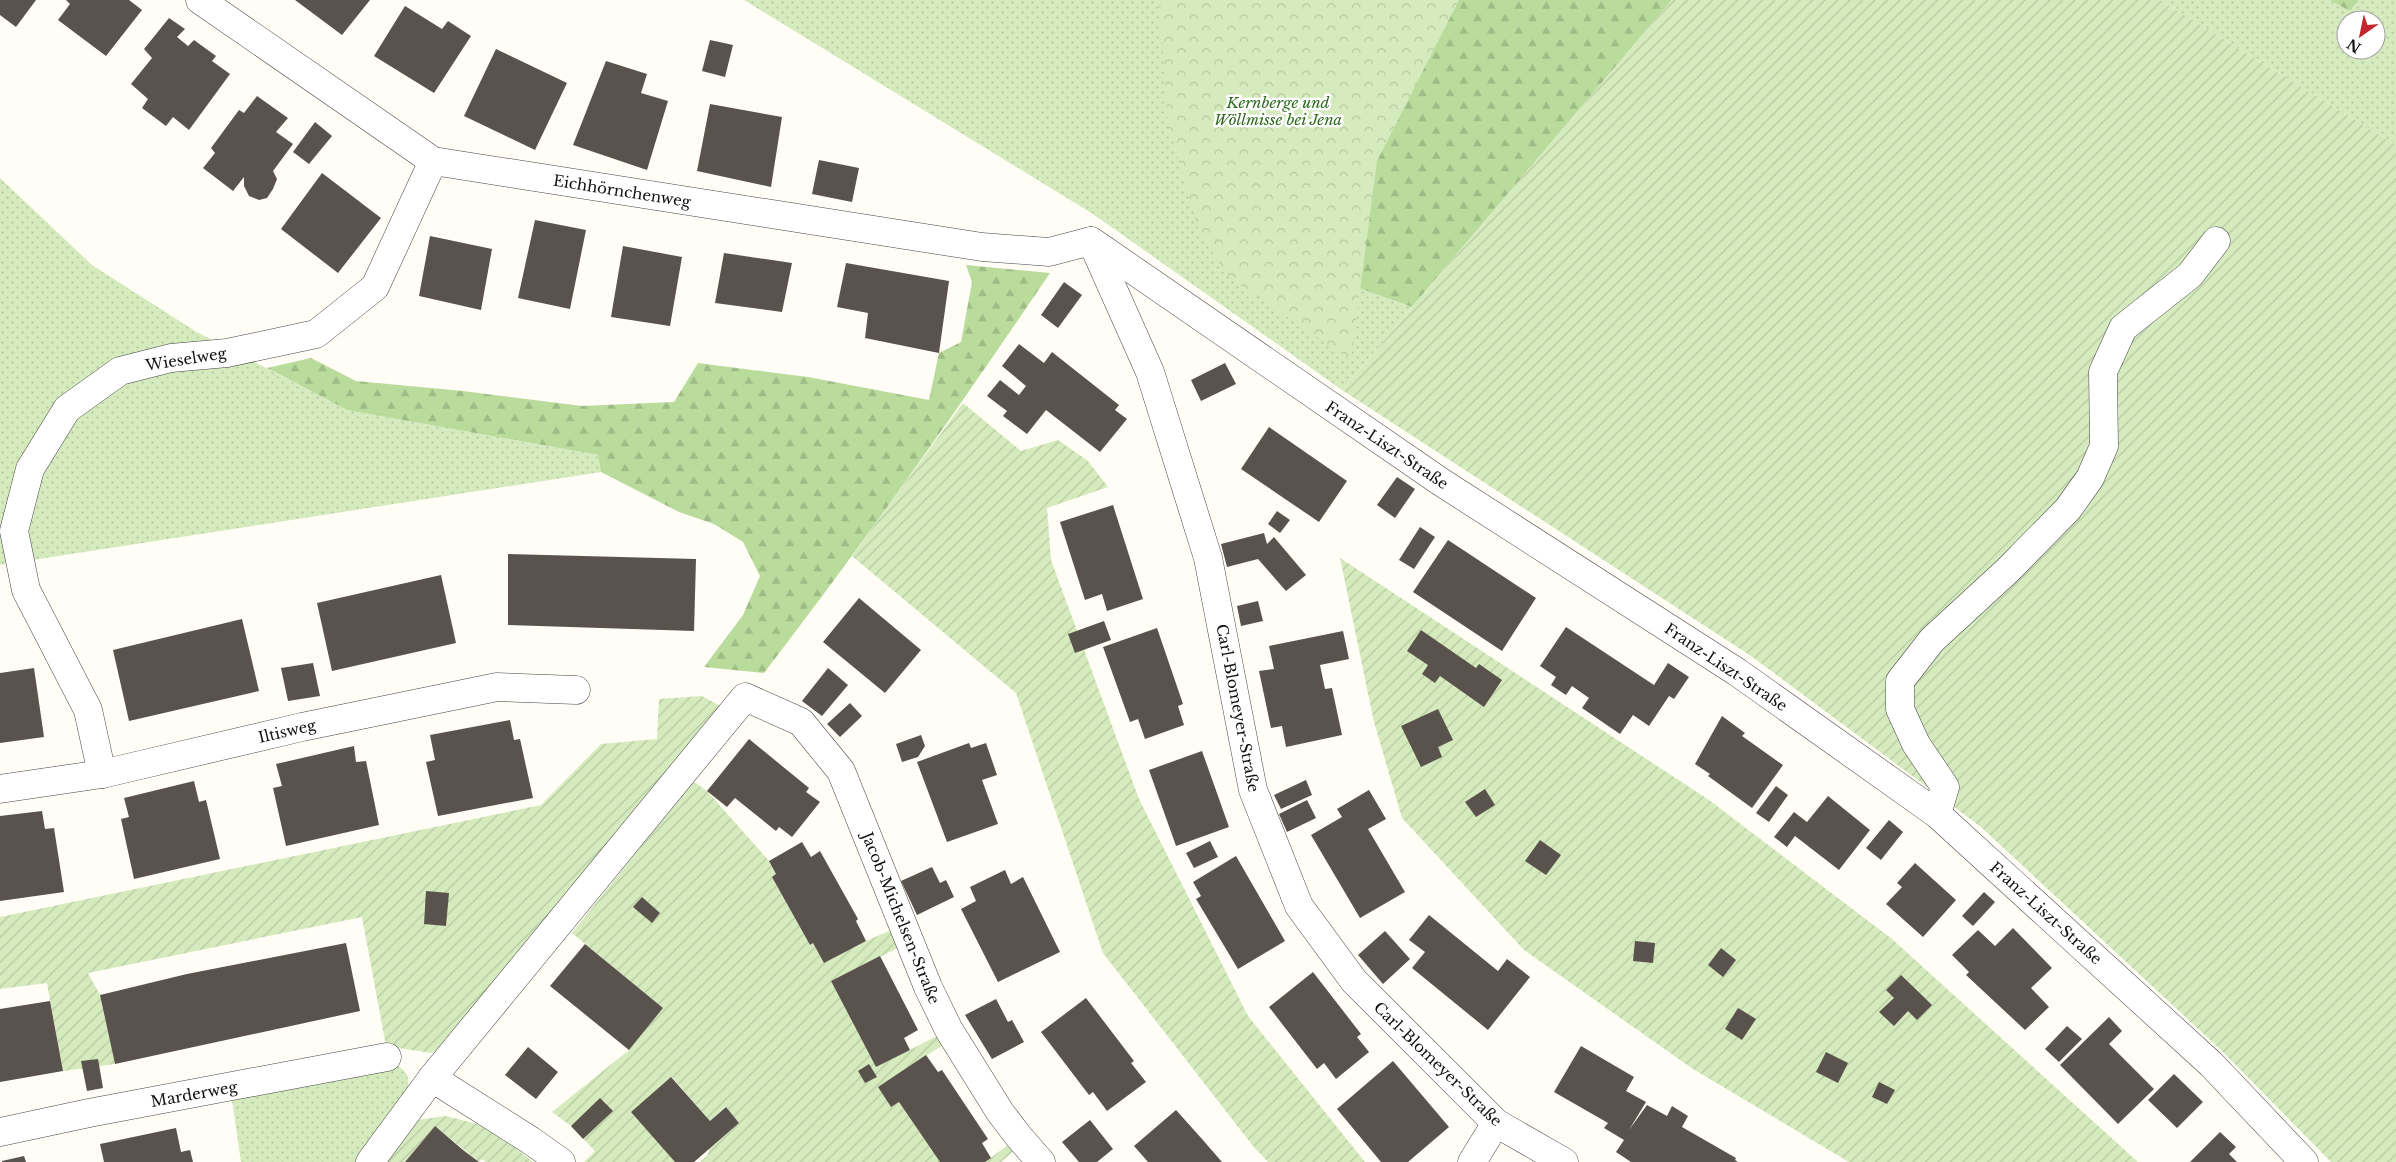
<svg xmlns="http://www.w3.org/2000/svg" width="2396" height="1162" font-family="'Libre Baskerville',serif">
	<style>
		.grass { fill: url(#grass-dots); fill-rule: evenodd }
		.forest { fill: url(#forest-firs) }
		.park { fill: url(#park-crowns) }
		.garden { fill: url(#garden-furrows) }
		.building { fill: #5a524d }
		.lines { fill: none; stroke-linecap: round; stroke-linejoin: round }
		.minor-casing { stroke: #444; stroke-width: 29 }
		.minor { stroke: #fff; stroke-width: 28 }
		.labels { text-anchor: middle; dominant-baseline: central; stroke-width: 5; stroke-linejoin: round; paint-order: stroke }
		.park-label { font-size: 15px; font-style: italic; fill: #2f6b1f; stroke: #fff }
		.street-label { font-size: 15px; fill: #111; stroke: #fff }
	</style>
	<defs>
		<pattern id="grass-dots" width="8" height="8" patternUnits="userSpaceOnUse" patternTransform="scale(1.25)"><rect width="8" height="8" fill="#d5ebbd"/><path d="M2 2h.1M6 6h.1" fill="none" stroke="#b6c8a1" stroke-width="1.8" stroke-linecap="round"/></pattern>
		<pattern id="forest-firs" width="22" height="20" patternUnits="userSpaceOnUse" patternTransform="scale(1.25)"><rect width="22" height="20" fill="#b9dc9c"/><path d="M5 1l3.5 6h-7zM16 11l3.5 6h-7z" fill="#9ebc85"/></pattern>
		<pattern id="park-crowns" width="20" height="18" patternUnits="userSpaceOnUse" patternTransform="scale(1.25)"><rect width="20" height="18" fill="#d5ebbd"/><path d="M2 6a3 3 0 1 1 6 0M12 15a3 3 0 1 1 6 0" fill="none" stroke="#b6c8a1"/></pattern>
		<pattern id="garden-furrows" width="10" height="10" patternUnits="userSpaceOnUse" patternTransform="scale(1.25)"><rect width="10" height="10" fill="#d5ebbd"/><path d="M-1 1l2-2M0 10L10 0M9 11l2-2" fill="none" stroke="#b6c8a1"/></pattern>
	</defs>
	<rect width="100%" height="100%" fill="#fffdf5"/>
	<!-- grass -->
	<g class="grass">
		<path d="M744 0H1176L1277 259 1412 307 1342 390 1093 214Z"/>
		<path d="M2160 0H2329L2350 11 2359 0H2396V145ZM2346 20H2376V50H2346Z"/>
		<path d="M0 178 92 265 195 331 347 410 598 455 601 472 0 565Z"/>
		<path d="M398 1066C409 1073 409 1079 408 1091L358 1162H241L232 1100 287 1087Z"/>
	</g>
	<!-- forest -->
	<g class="forest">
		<path d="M1176 0H1672L1412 307 1277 259Z"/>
		<path d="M2329 0H2359L2350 11Z"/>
		<path d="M966 265 1050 273C958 409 864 543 764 673L704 667 743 615 760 576 743 542 714 524 679 512 601 472 598 455 347 410 267 368 311 358 356 381 463 391 582 406 674 402 698 363 808 377 929 400 939 353 961 342 972 282Z"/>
	</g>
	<!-- park -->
	<path class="park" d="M1159 0H1459L1377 161 1351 360 1228 277 1198 228 1168 125Z"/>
	<!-- garden -->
	<g class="garden">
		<path d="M1672 0H2160L2396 145V1162H2331L2222 1051 1981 827 1751 656 1342 390Z"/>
		<path d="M963 403 1021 451 1058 440 1088 461 1108 487 1047 508 1051 560 1139 799 1248 1016 1365 1162H1268L1253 1146 1103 953 1016 693 852 556Z"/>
		<path d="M1340 558 1709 800 1892 939 2138 1162H1849L1693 1069 1524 950 1402 818 1374 722Z"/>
		<path d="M702 696 722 707 443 1047 431 1053 386 1046 362 917 88 973 100 995 115 1064 63 1071 47 983 0 989V917L541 805 601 744 657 739 659 699Z"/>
		<path d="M693 781 707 791 769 861 776 874 772 877 810 945 813 943 824 962 866 941 903 925 910 942 831 981 876 1067 949 1030 954 1038 878 1087 891 1107 899 1102 940 1162H700L708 1155 709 1149 739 1123 725 1107 710 1121 672 1077 632 1112 675 1162H584L595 1151 571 1126 552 1112 629 1050 663 1008 572 933Z"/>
		<path d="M446 1116 477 1124 505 1140 533 1162H486L482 1159 479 1162 435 1126 405 1162H385L417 1120Z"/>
		<path d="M1019 1137 1023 1143 1001 1162H985Z"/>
	</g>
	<!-- building -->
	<g class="building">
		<path d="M0 0H36L16 27 0 15Z"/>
		<path d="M66 0H129L142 10 106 56 58 20 70 4Z"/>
		<path d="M295 0H370L342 35Z"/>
		<path d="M405 6 442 29 448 21 471 36 434 93 374 56Z"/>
		<path d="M169 18 185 29 177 37 188 46 194 40 216 56 212 61 230 74 189 130 173 117 166 126 142 108 148 99 131 84 152 58 144 49Z"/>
		<path d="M710 40 733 45 725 77 702 71Z"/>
		<path d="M496 49 567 83 535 150 464 116Z"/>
		<path d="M606 61 647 74 641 93 668 101 647 170 573 145Z"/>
		<path d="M257 96 288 118 276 132 293 144 273 171 277 179 273 189 267 198 259 200 249 196 244 186V177L233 191 203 168 215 153 211 148 239 110 244 113Z"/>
		<path d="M710 104 782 117 771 187 697 171Z"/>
		<path d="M315 122 332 136 309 164 293 152Z"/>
		<path d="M819 160 859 168 852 202 812 194Z"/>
		<path d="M322 173 381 218 338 273 281 229Z"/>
		<path d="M535 220 586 230 570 309 518 298Z"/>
		<path d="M430 236 492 249 481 310 419 296Z"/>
		<path d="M623 246 682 257 670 326 611 317Z"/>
		<path d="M724 253 792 263 782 312 715 303Z"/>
		<path d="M846 263 949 281 939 353 865 338 868 313 837 307Z"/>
		<path d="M1064 282 1082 295 1058 328 1041 315Z"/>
		<path d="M1019 344 1044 363 1052 352 1119 405 1115 410 1127 419 1100 452 1046 410 1027 434 1003 416 1007 411 987 396 1000 380 1019 395 1026 386 1002 366Z"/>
		<path d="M1225 363 1236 384 1201 401 1191 380Z"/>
		<path d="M1269 427 1347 481 1319 522 1241 469Z"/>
		<path d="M1397 477 1415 489 1395 518 1377 505Z"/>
		<path d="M1113 505 1143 599 1107 611 1102 594 1085 600 1060 522Z"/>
		<path d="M1277 511 1290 520 1280 533 1268 524Z"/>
		<path d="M1420 527 1435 537 1414 569 1399 560Z"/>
		<path d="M1264 533 1267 544 1274 537 1306 575 1286 591 1258 559 1227 567 1221 544Z"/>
		<path d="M1448 540 1536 598 1502 651 1413 592Z"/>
		<path d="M508 554 696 559 694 631 508 625Z"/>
		<path d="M441 575 456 643 332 671 317 603Z"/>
		<path d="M859 598 921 650 885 693 823 642Z"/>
		<path d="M1258 601 1263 621 1241 626 1237 606Z"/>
		<path d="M242 619 259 691 129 721 113 650Z"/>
		<path d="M1104 621 1111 640 1075 653 1068 634Z"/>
		<path d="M1566 627 1654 685 1668 663 1689 677 1674 699 1669 696 1649 726 1633 715 1620 734 1582 708 1589 698 1572 686 1566 695 1551 685 1556 677 1540 666Z"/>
		<path d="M1157 628 1183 704 1178 706 1184 725 1145 739 1138 719 1130 722 1103 647Z"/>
		<path d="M1421 630 1476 668 1479 664 1502 680 1484 707 1440 676 1435 683 1422 674 1428 665 1407 651Z"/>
		<path d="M1343 631 1349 659 1320 665 1325 689 1332 688 1342 735 1286 747 1282 726 1271 728 1259 671 1274 669 1269 646Z"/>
		<path d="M313 663 320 696 288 701 281 668Z"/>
		<path d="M34 668 44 737 0 743V673Z"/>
		<path d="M828 668 848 685 822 716 802 701Z"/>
		<path d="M850 703 862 716 840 737 827 724Z"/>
		<path d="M1438 709 1453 740 1438 747 1442 757 1421 767 1401 726Z"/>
		<path d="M1722 716 1745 733 1742 736 1783 765 1752 808 1708 776 1710 774 1695 764Z"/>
		<path d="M510 720 514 740 520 739 533 798 438 816 426 762 435 760 430 735Z"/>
		<path d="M921 735 925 746 918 757 902 762 896 744Z"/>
		<path d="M749 739 809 788 806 792 820 802 792 837 779 827 776 831 735 798 727 807 707 791Z"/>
		<path d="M969 743 971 748 986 743 997 775 982 780 998 824 947 842 917 762Z"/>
		<path d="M354 746 356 762 366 761 379 825 286 846 273 788 282 786 276 764Z"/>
		<path d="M1202 751 1229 827 1176 846 1149 770Z"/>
		<path d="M1306 780 1312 795 1281 809 1274 795Z"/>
		<path d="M194 781 199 802 206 800 220 859 134 879 121 819 129 817 124 798Z"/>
		<path d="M1776 786 1788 795 1769 822 1756 813Z"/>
		<path d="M1485 789 1495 805 1476 817 1465 802Z"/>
		<path d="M1369 790 1386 819 1368 829 1405 892 1360 918 1311 835 1342 817 1337 809Z"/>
		<path d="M1828 796 1870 830 1839 870 1795 836 1787 847 1774 837 1794 812 1807 822Z"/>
		<path d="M1307 800 1316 818 1287 832 1279 814Z"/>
		<path d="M42 811 45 829 54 828 64 892 0 901V816Z"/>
		<path d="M1889 820 1903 832 1881 860 1866 848Z"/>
		<path d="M1540 840 1561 855 1546 875 1525 861Z"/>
		<path d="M1210 841 1218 857 1194 868 1186 853Z"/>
		<path d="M802 842 811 857 820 851 858 919 856 921 866 941 824 963 813 943 810 945 772 877 776 874 769 861Z"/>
		<path d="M1236 856 1285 941 1238 969 1196 899 1201 896 1193 882Z"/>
		<path d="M1915 863 1956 900 1923 937 1886 904 1902 887 1897 883Z"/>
		<path d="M932 867 940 883 946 880 954 897 917 915 901 881Z"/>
		<path d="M1005 870 1011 884 1023 877 1060 952 998 982 961 909 976 901 970 887Z"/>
		<path d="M426 891 449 893 446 926 424 924Z"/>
		<path d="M1984 892 1995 902 1973 926 1962 916Z"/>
		<path d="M642 897 660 913 652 923 633 907Z"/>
		<path d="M1429 915 1498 971 1507 959 1530 977 1488 1030 1412 968 1425 952 1409 940Z"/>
		<path d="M2013 928 2052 968 2031 988 2049 1007 2025 1030 1966 975 1969 972 1952 955 1978 930 1995 946Z"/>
		<path d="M1385 931 1410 959 1383 984 1358 955Z"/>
		<path d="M1635 941 1655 943 1653 963 1633 961Z"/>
		<path d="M346 943 360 1011 115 1064 100 995 187 974Z"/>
		<path d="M585 944 663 1008 629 1050 550 986Z"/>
		<path d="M1721 948 1736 960 1723 977 1708 965Z"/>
		<path d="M880 956 918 1030 904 1038 910 1050 876 1067 831 981Z"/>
		<path d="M1313 972 1361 1034 1357 1037 1369 1052 1336 1079 1324 1063 1317 1069 1269 1007Z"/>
		<path d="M1901 975 1932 1005 1917 1020 1908 1011 1894 1026 1879 1012 1894 998 1886 990Z"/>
		<path d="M1086 998 1134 1061 1131 1063 1146 1082 1107 1111 1093 1092 1089 1095 1041 1032Z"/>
		<path d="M996 999 1008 1022 1012 1020 1024 1042 992 1059 965 1015Z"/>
		<path d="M50 1001 63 1071 0 1082V1009Z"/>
		<path d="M1738 1008 1756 1019 1742 1040 1725 1029Z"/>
		<path d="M2109 1017 2122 1031 2109 1044 2154 1089 2118 1124 2060 1065Z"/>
		<path d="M2067 1026 2082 1039 2059 1062 2045 1049Z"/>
		<path d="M1581 1046 1634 1077 1626 1091 1646 1102 1629 1130 1647 1105 1667 1116 1672 1106 1688 1116 1682 1127 1736 1158 1735 1160 1738 1162H1631L1616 1152 1624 1140 1604 1128 1608 1123 1554 1092Z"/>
		<path d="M528 1047 558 1072 536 1099 505 1075Z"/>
		<path d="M1826 1052 1848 1063 1838 1083 1816 1072Z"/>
		<path d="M926 1055 938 1072 942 1070 988 1139 982 1143 991 1158 985 1162H940L899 1102 891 1107 878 1087Z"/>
		<path d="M98 1059 103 1088 87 1091 81 1061Z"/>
		<path d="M1393 1061 1449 1127 1408 1162H1381L1337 1109Z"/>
		<path d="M869 1064 877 1077 865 1083 858 1071Z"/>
		<path d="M2174 1074 2203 1102 2177 1128 2148 1100Z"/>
		<path d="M671 1077 710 1121 726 1107 739 1123 694 1162H675L631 1112Z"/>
		<path d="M1879 1082 1895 1090 1887 1104 1872 1097Z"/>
		<path d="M600 1098 613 1111 583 1139 571 1126Z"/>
		<path d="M1176 1110 1202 1139 1222 1162H1148L1134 1146Z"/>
		<path d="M1090 1120 1113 1149 1097 1162H1079L1062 1142Z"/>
		<path d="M435 1126 463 1150 479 1162H405Z"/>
		<path d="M176 1128 181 1152 190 1150 193 1162H104L100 1144Z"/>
		<path d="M2220 1132 2236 1147 2229 1154 2237 1162H2190Z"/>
		<path d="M24 1156 26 1162H2V1161Z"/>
	</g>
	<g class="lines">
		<!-- minor casing -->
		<g class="minor-casing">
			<g id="minor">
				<path d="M200 0 433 161 982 247 1049 252 1091 241"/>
				<path d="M1091 241 1441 482 1737 672 1937 814 2211 1064 2304 1162"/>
				<path d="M1092 242 1150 372 1208 558 1253 790 1299 906 1354 981 1496 1123 1564 1162"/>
				<path d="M102 774 88 710 26 590 14 531 30 469 67 409 120 371 171 358 227 353 316 334 375 287 433 161"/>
				<path d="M0 789 102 774 302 727 497 687 576 690"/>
				<path d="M1937 814 1945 787 1916 744 1900 709V681L1932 640 2008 570 2068 509 2090 478 2104 446 2103 372 2123 328 2190 275 2216 241"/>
				<path d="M432 1078 530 1140 561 1162"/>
				<path d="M0 1132 89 1113 387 1057"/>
				<path d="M370 1162 432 1078 745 697 801 722 841 771 928 987 949 1030 1000 1112 1019 1137 1041 1162"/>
				<path d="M1472 1162 1496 1123"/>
			</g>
		</g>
		<!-- minor -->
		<use href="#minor" class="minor"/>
	</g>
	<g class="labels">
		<!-- park labels -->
		<g class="park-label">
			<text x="1278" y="102">Kernberge und<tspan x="1278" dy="17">Wöllmisse bei Jena</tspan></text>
		</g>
		<!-- street labels -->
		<g class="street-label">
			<text transform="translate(622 191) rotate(9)">Eichhörnchenweg</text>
			<text transform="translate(186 359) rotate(-9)">Wieselweg</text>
			<text transform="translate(1387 445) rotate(34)">Franz-Liszt-Straße</text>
			<text transform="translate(1726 667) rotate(34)">Franz-Liszt-Straße</text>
			<text transform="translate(1238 708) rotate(79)">Carl-Blomeyer-Straße</text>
			<text transform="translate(287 731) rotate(-13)">Iltisweg</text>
			<text transform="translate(2046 913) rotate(42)">Franz-Liszt-Straße</text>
			<text transform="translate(901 918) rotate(68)">Jacob-Michelsen-Straße</text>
			<text transform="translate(1438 1064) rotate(44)">Carl-Blomeyer-Straße</text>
			<text transform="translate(194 1094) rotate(-10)">Marderweg</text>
		</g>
	</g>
	<!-- north arrow -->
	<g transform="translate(2361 35) rotate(213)"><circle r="24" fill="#ffffff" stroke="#a0a0a0"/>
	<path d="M0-4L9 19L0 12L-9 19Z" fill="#c4262e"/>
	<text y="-8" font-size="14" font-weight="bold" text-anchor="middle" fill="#111111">N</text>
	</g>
</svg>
